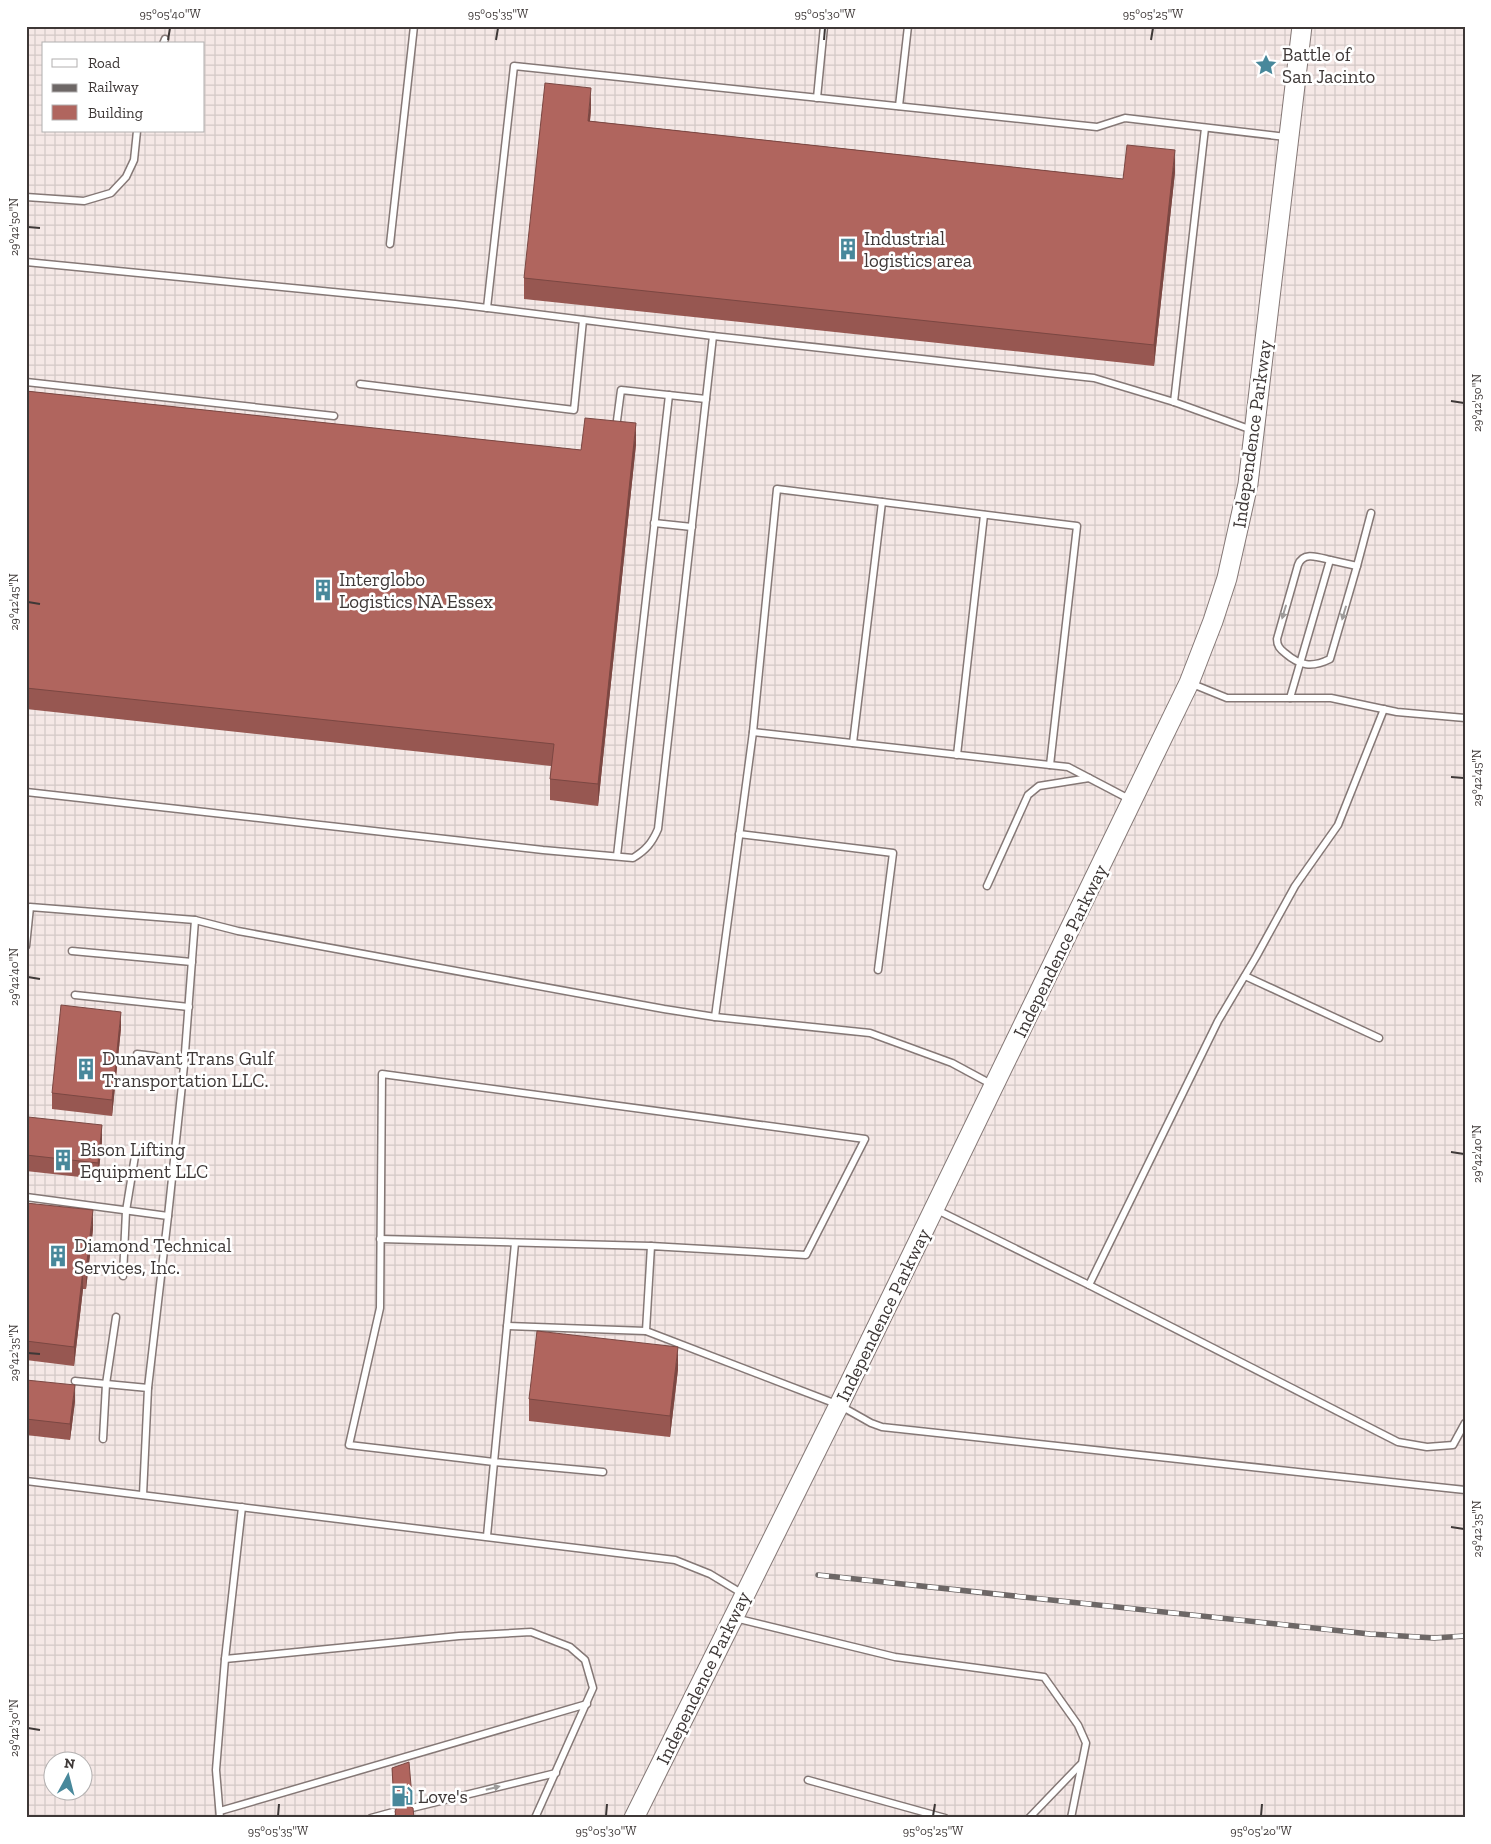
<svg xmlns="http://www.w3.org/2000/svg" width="1491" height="1844" font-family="'Zilla Slab',serif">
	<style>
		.industrial { fill: url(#industrial-grid); fill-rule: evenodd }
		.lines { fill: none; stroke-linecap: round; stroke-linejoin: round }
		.lane-casing { stroke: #857876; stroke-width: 9 }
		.secondary-casing { stroke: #857876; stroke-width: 21 }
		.lane { stroke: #fff; stroke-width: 6 }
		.secondary { stroke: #fff; stroke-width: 19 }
		.rail-casing { stroke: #6d6766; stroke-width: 5.5 }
		.rail { stroke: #fff; stroke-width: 4; stroke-dasharray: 11; stroke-linecap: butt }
		.wall { fill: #975751 }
		.shaded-wall { fill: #7b4742 }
		.building { fill: #b0655e; stroke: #7b4742 }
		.oneway { fill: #9e9c9b }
		.ticks { fill: none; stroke: #3e3837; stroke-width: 2 }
		.labels { text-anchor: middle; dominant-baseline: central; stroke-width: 5; stroke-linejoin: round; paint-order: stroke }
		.poi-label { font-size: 19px; fill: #3e3837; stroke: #fff; text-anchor: start }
		.street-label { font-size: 19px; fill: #3e3837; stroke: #fff }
		.neatline { fill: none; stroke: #3e3837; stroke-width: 2 }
		.ticks-label { font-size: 12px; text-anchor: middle; fill: #3e3837 }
	</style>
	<defs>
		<pattern id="industrial-grid" width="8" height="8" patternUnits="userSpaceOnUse" patternTransform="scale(1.25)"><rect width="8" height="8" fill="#f5e8e6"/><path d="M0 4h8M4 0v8" fill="none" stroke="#d3c8c6"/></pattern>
	</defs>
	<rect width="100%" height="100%" fill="#fef8f7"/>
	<!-- industrial -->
	<path class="industrial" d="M26 26H1465V1818H26ZM44 44H204V131H44ZM52 1762H82V1792H52Z"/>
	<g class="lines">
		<!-- lane casing -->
		<g class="lane-casing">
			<g id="lane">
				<path d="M163 44 165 39"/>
				<path d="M817 98 824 26"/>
				<path d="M899 106 908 26"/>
				<path d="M26 197 84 201 111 193 126 177 134 160 137 131"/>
				<path d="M390 244 414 26"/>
				<path d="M26 262 455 304 713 336 1094 378 1174 402 1252 430"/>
				<path d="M487 308 514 66 1097 127 1125 118 1286 137"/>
				<path d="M26 382 334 416"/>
				<path d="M360 384 574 410 583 320"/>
				<path d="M1174 402 1205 128"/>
				<path d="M616 428 621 390 706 399"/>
				<path d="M654 523 692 527"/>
				<path d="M1330 560C1318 557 1303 551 1298 565L1277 639C1277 646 1280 649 1285 653 1300 666 1312 668 1330 659L1357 566"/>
				<path d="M1190 683 1227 698H1331L1397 712 1465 718"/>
				<path d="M1290 698 1330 560 1357 566 1371 513"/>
				<path d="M753 732 1068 767 1131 800"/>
				<path d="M853 743 882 502"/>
				<path d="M957 755 984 515"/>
				<path d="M26 792 543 850 633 858C646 850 652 843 658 829L713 336"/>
				<path d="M739 834 893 853 878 970"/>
				<path d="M617 856 669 395"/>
				<path d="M987 886 1028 795 1039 786 1089 778"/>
				<path d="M26 946 30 907 195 920 238 931 664 1009 715 1017 870 1033 952 1063 991 1084"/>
				<path d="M72 951 192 962"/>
				<path d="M1245 976 1379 1038"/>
				<path d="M75 995 189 1007"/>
				<path d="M715 1017 753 732 777 489 1077 526 1050 765"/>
				<path d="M137 1054 154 1056 184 1066 168 1216"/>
				<path d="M184 1066 195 920"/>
				<path d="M26 1197 168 1216 148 1388"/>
				<path d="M935 1209 1089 1285 1218 1021 1256 957 1295 886 1338 825 1384 709"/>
				<path d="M380 1239 651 1246"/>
				<path d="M515 1243 494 1462 603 1472"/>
				<path d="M123 1276 126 1211 135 1156"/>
				<path d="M1089 1285 1398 1442 1427 1447 1453 1445 1465 1423"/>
				<path d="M507 1326 646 1331"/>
				<path d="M75 1381 148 1388 143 1495"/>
				<path d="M103 1439 106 1384 116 1317"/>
				<path d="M26 1481 675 1560 710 1574 743 1594"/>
				<path d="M487 1536 494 1462 349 1445 380 1308 382 1074 865 1139 806 1255 651 1246 646 1331 839 1405 871 1423 882 1427 1465 1490"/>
				<path d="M735 1618 895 1657 1044 1677 1078 1725 1086 1743 1071 1818"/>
				<path d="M225 1659 459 1636 531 1632 570 1647 585 1660 593 1688 535 1818"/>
				<path d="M808 1780 945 1818"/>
				<path d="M412 1808 556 1773"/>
				<path d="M220 1811 587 1704"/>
				<path d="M220 1818 216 1770 225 1659 242 1507"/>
				<path d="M371 1818 393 1812"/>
				<path d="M1029 1818 1080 1765"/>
			</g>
		</g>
		<!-- secondary casing -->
		<g class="secondary-casing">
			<path id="secondary" d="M634 1818 839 1405 1189 683 1213 621 1227 578 1248 484 1302 26"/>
		</g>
		<!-- lane -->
		<use href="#lane" class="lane"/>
		<!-- secondary -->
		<use href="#secondary" class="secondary"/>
		<!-- rail casing -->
		<g class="rail-casing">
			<path id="rail" d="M818 1575 1370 1634 1434 1638 1465 1636"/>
		</g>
		<!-- rail -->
		<use href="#rail" class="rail"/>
	</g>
	<!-- wall -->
	<g class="wall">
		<path d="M591 109 590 121 1123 179 1175 172 1154 366 524 299V278Z"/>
		<path d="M26 391 581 450 636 444 598 806 550 800V779L551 766 26 709Z"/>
		<path d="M121 1028 112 1116 52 1109V1093Z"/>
		<path d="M26 1133 102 1141 98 1179 26 1171Z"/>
		<path d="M26 1203 93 1229 86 1289H83L74 1366 26 1360Z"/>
		<path d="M678 1369 670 1437 529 1421V1399Z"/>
		<path d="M26 1380 75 1401 70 1440 26 1435Z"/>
		<path d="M392 1768 412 1803 408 1805 414 1818H395V1811L396 1809 394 1807Z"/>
	</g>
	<!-- shaded-wall -->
	<g class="shaded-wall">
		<path d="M591 88V109L588 142V121Z"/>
		<path d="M1175 150V172L1154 366V345Z"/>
		<path d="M636 423V444L598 806V784Z"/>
		<path d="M121 1012V1028L112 1116V1100Z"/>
		<path d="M102 1125V1141L98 1179V1163Z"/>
		<path d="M93 1210V1229L86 1289V1270Z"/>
		<path d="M83 1270V1289L74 1366V1347Z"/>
		<path d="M678 1347V1369L670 1437V1416Z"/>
		<path d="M75 1385V1401L70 1440V1424Z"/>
		<path d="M412 1797V1803L408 1805 407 1803 408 1799Z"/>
	</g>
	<!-- building -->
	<g class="building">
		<path d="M545 83 591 88 588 121 1123 179 1127 145 1175 150 1154 345 524 278Z"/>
		<path d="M26 391 581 450 585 418 636 423 598 784 550 779 554 744 26 688Z"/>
		<path d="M61 1005 121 1012 112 1100 52 1093Z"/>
		<path d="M28 1117 102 1125 98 1163 26 1155V1133Z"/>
		<path d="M26 1203 93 1210 86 1270H83L74 1347 26 1341Z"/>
		<path d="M537 1331 678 1347 670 1416 529 1399Z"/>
		<path d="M26 1380 75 1385 70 1424 26 1419Z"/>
		<path d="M409 1762 412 1797 408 1799 407 1803 409 1806 413 1808 414 1818H396L395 1811 398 1806 394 1802 392 1768Z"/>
	</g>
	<!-- one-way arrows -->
	<defs><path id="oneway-solid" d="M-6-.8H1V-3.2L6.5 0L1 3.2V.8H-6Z" transform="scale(1.25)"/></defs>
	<g class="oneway">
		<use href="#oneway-solid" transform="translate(1284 612) rotate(106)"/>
		<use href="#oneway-solid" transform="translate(1344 613) rotate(106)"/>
		<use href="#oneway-solid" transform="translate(493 1788) rotate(-14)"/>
	</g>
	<!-- ticks -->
	<path class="ticks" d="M168 40 170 28M496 40 498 28M824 40 825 28M1151 40 1153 28M28 227 40 228M1451 401 1464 403M28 602 40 604M1451 777 1464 778M28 977 40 979M1451 1152 1464 1154M28 1353 40 1354M1451 1527 1464 1529M28 1728 40 1730M278 1816 279 1804M606 1816 607 1804M933 1816 935 1804M1261 1816 1262 1804"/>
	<!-- icons -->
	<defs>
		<g id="sight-bare" transform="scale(1.725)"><path d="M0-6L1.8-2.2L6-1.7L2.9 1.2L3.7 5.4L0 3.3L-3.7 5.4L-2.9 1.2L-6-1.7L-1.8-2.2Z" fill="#48889b" stroke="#fff" stroke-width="2.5" paint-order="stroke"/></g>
		<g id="building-bare" transform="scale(1.725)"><path d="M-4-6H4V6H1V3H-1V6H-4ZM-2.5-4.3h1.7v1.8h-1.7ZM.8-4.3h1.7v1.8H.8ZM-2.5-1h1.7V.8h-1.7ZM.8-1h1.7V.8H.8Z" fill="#48889b" stroke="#fff" stroke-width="2.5" paint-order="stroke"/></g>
		<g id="fuel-bare" transform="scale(1.725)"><path d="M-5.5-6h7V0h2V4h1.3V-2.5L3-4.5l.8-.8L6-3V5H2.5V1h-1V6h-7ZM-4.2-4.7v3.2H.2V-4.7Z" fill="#48889b" stroke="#fff" stroke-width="2.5" paint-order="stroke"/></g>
	</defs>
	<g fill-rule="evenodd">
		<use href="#sight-bare" x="1266" y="65"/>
		<use href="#building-bare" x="848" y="249"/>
		<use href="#building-bare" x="323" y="590"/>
		<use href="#building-bare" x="86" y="1069"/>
		<use href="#building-bare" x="63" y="1160"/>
		<use href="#building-bare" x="58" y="1256"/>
		<use href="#fuel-bare" x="402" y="1796"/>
	</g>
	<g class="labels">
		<!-- poi labels -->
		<g class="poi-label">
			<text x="1282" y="54">Battle of<tspan x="1282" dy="22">San Jacinto</tspan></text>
			<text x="864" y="238">Industrial<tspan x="864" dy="22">logistics area</tspan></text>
			<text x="339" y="579">Interglobo<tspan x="339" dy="22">Logistics NA Essex</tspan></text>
			<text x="102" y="1058">Dunavant Trans Gulf<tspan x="102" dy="22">Transportation LLC.</tspan></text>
			<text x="80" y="1149">Bison Lifting<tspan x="80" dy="22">Equipment LLC</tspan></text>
			<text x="74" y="1245">Diamond Technical<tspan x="74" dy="22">Services, Inc.</tspan></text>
			<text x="418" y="1796">Love's</text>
		</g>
		<!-- street labels -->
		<g class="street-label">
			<text transform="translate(1252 434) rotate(-82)">Independence Parkway</text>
			<text transform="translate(1060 951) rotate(-64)">Independence Parkway</text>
			<text transform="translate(883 1315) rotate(-64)">Independence Parkway</text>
			<text transform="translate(703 1678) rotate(-64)">Independence Parkway</text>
		</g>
	</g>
	<!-- border -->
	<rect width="1491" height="1844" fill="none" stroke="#ffffff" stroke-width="55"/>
	<!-- legend -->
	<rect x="42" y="42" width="162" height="90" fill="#ffffff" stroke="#b2afaf"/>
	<rect x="52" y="59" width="25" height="8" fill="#ffffff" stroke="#b2afaf"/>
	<text x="88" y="68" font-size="15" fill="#3e3837">Road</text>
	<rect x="52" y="84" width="25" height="8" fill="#6d6766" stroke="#b2afaf"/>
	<text x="88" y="92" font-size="15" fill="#3e3837">Railway</text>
	<rect x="52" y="105" width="25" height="15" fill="#b0655e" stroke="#b2afaf"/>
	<text x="88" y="118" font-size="15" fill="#3e3837">Building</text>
	<!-- north arrow -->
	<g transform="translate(68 1776) rotate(7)"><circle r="24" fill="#ffffff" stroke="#b2afaf"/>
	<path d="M0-4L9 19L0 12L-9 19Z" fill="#48889b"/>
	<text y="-8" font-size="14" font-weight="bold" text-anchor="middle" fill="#3e3837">N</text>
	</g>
	<rect x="28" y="28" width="1436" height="1788" class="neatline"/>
	<g class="ticks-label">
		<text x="170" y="18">95°05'40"W</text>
		<text x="498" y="18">95°05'35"W</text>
		<text x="825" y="18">95°05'30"W</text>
		<text x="1153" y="18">95°05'25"W</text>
		<text transform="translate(14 227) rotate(-90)" y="4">29°42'50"N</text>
		<text transform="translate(1477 403) rotate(-90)" y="4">29°42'50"N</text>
		<text transform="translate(14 602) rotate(-90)" y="4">29°42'45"N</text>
		<text transform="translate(1477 778) rotate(-90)" y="4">29°42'45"N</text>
		<text transform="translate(14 977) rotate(-90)" y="4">29°42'40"N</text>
		<text transform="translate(1477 1154) rotate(-90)" y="4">29°42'40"N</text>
		<text transform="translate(14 1353) rotate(-90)" y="4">29°42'35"N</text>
		<text transform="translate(1477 1529) rotate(-90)" y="4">29°42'35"N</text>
		<text transform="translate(14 1728) rotate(-90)" y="4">29°42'30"N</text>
		<text x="278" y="1835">95°05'35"W</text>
		<text x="606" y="1835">95°05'30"W</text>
		<text x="933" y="1835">95°05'25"W</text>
		<text x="1261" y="1835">95°05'20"W</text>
	</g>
</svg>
